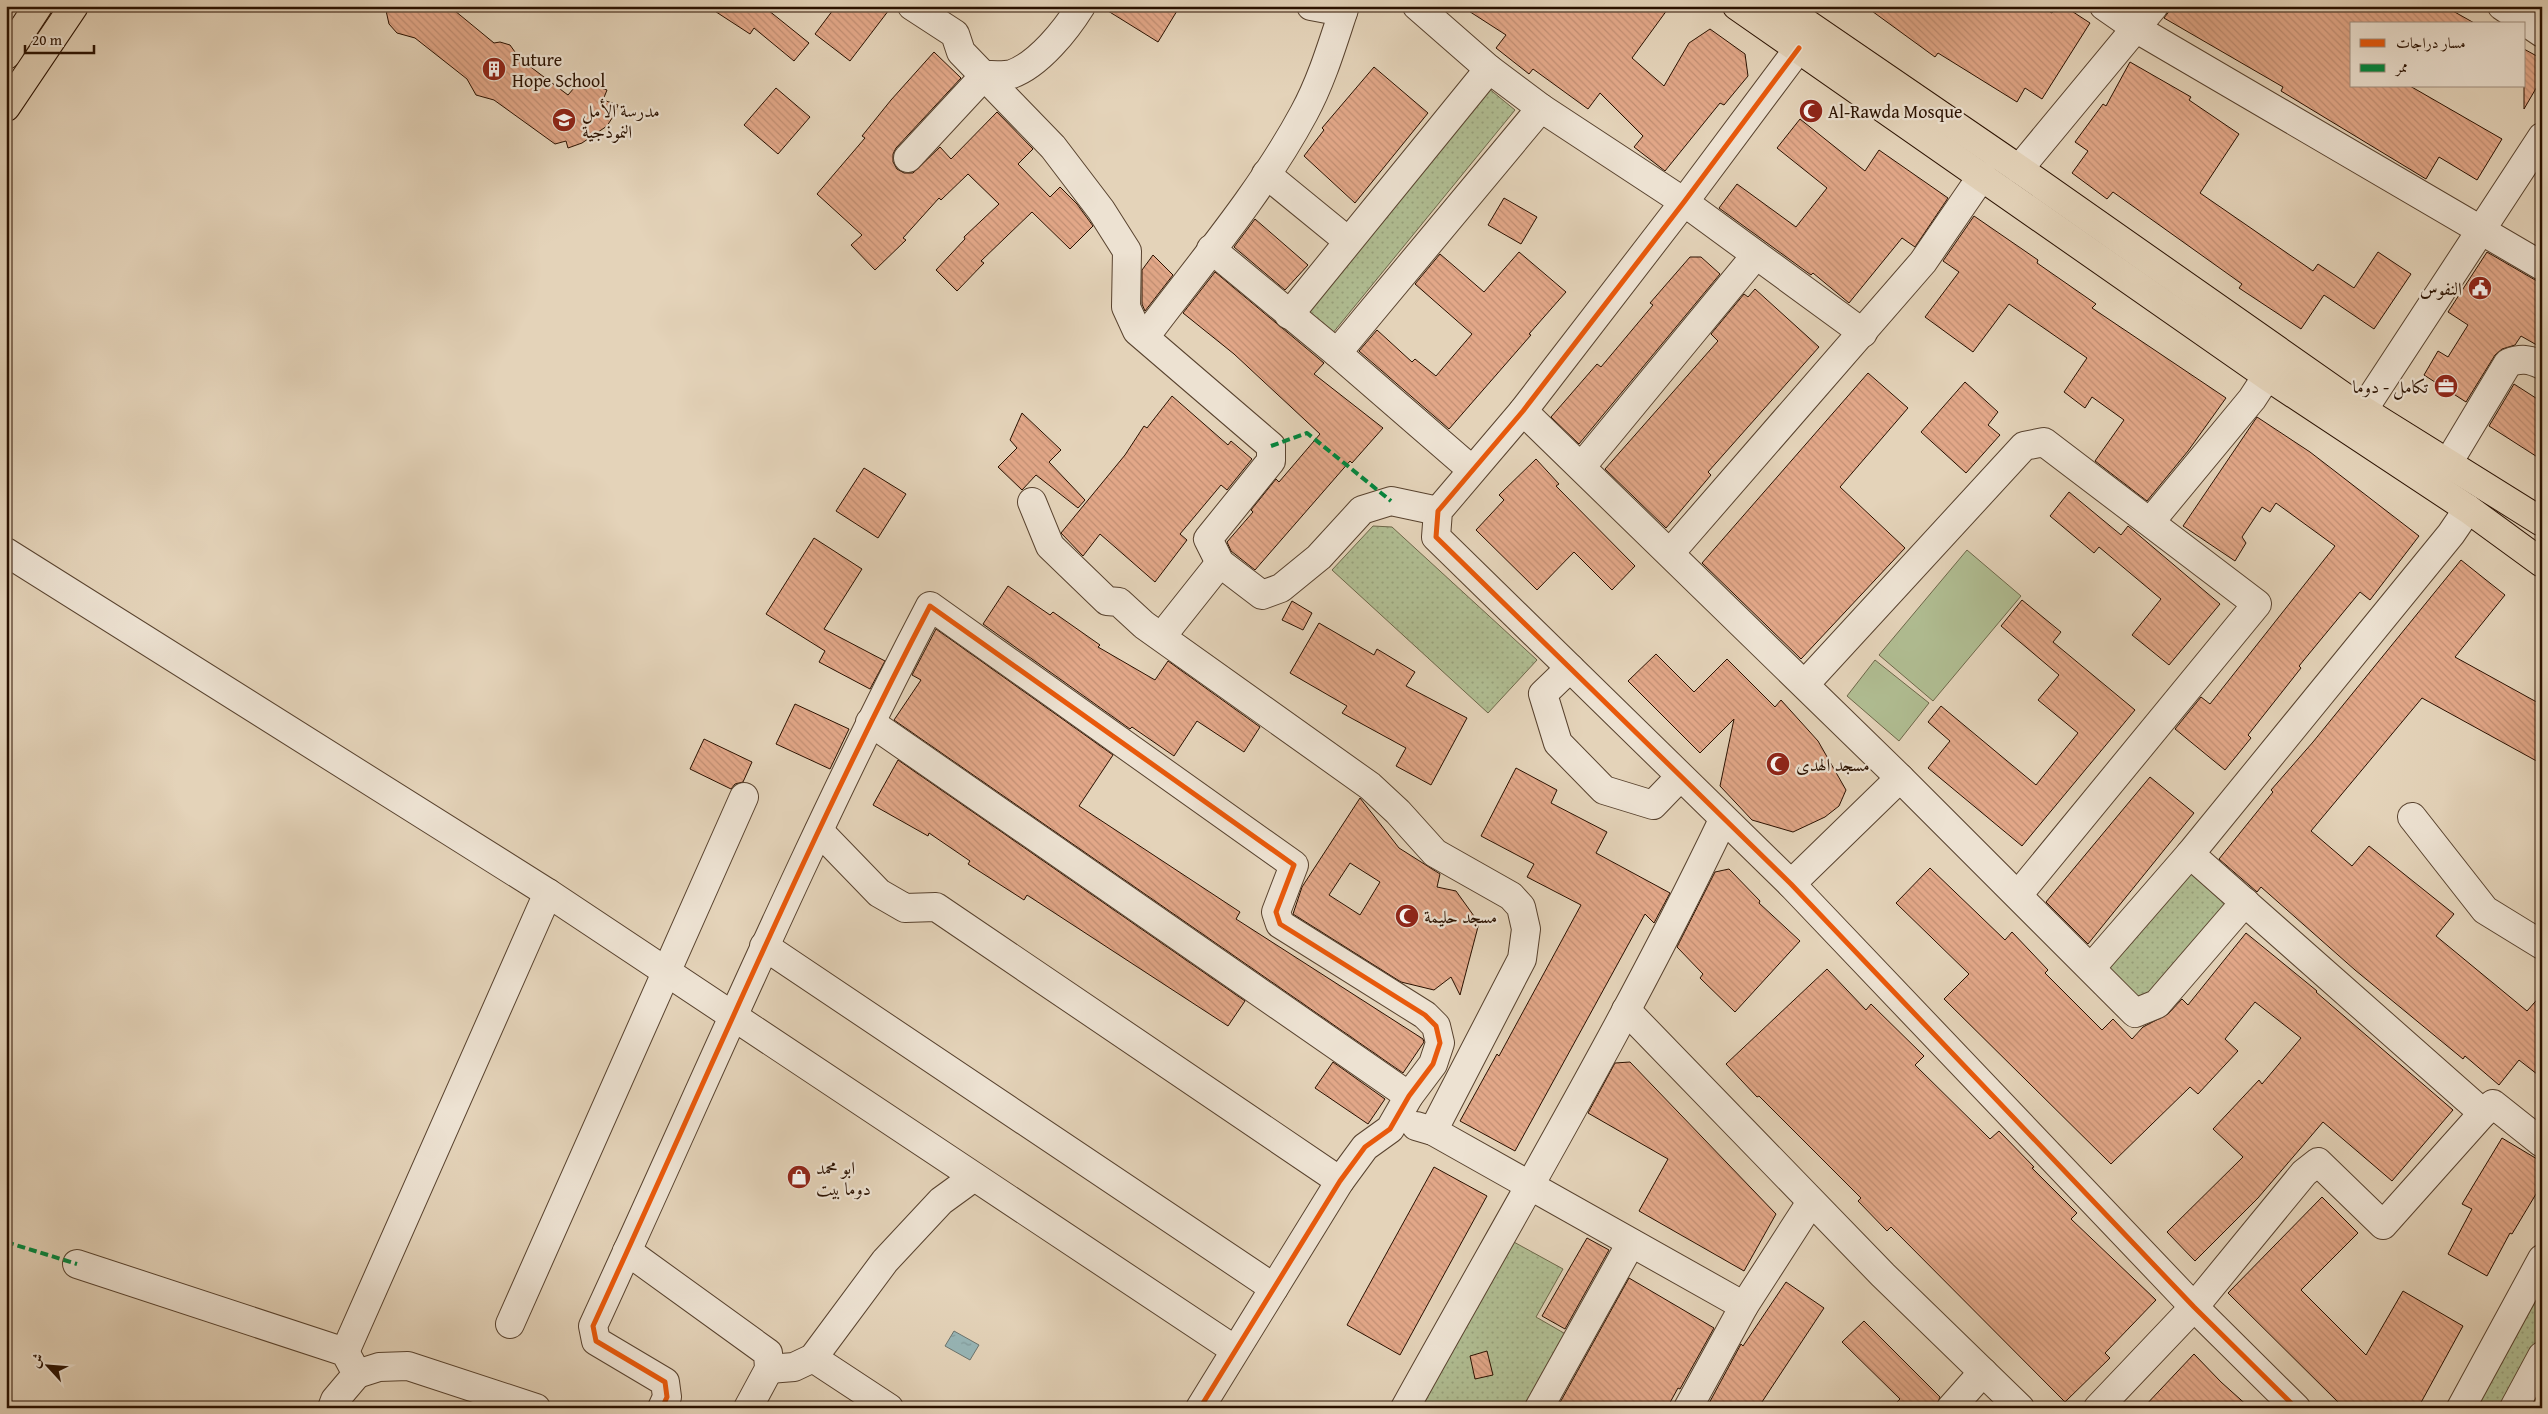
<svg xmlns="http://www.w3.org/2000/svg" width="2548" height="1414" font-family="'Gentium Book Plus',Amiri,serif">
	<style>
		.park { fill: url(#park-dots); stroke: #6d6749 }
		.pitch { fill: #b0bd92; stroke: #6d6749 }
		.water { fill: url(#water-ripples); stroke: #6b746e }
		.building { fill: url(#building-back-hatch); stroke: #2a1100; fill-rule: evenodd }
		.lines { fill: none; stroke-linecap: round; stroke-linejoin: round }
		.minor-casing { stroke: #58422e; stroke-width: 30 }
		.major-casing { stroke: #2a1100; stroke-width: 30 }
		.minor { stroke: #ede2d2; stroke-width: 28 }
		.major { stroke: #e4d3b9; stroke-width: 28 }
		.quiet { stroke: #00873e; stroke-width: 4; stroke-dasharray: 8 4; stroke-linecap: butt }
		.cycleway-casing { stroke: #ede2d2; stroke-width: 8 }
		.cycleway { stroke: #e8590c; stroke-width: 5 }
		.labels { text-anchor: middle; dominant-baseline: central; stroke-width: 4.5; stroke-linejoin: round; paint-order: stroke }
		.poi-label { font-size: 18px; fill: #2a1100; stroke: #ede2d2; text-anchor: start }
	</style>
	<defs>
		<pattern id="park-dots" width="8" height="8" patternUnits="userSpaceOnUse" patternTransform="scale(1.25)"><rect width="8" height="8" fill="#b0bd92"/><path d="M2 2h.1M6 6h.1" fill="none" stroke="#98a17c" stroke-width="1.8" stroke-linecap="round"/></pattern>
		<pattern id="water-ripples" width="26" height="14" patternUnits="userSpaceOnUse" patternTransform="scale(1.25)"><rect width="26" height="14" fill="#97b6b7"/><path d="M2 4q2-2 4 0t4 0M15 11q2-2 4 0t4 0" fill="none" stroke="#829b9c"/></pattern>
		<pattern id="building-back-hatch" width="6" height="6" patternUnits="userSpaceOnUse" patternTransform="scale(1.25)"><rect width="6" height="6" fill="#e2a788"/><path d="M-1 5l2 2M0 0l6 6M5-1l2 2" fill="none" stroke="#c28f74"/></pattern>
	</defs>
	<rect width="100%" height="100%" fill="#e4d3b9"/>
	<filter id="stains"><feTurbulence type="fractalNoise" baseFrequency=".004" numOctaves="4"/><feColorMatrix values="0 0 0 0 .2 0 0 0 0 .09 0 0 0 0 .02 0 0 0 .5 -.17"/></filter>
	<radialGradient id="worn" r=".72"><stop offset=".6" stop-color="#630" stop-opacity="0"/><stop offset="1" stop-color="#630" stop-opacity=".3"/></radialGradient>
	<!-- park -->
	<g class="park">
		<path d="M1482 83 1515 110 1332 334 1299 308Z"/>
		<path d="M1373 526 1392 527 1537 660 1488 713 1332 570Z"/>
		<path d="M2189 871 2229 907 2145 1002 2104 972Z"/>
		<path d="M1512 1241 1563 1269 1536 1317 1569 1336 1530 1408H1419Z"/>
		<path d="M2542 1286V1337L2504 1408H2477Z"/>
	</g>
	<!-- pitch -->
	<g class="pitch">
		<path d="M1967 550 2021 596 1933 701 1879 655Z"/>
		<path d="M1875 660 1929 703 1899 741 1847 696Z"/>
	</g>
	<!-- water -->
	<path class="water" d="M954 1331 979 1345 970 1360 945 1346Z"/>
	<!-- building -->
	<g class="building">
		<path d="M385 6H449L494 43 500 42 510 45 520 59 568 95 580 81 607 90 603 100 618 105 614 115 607 126 582 143 568 148 566 141 555 144 494 100 476 95 467 79 415 38 397 33 389 24Z"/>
		<path d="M707 6H763L809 43 794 61 754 28 750 34Z"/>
		<path d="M836 6H892L850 61 815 34Z"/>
		<path d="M1100 6H1180L1158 42Z"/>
		<path d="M1461 6H1670L1632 58 1664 86 1689 43 1710 29 1745 54 1748 76 1724 105 1720 103 1665 171 1634 147 1643 136 1600 93 1588 109 1533 69 1529 74 1496 48 1506 35Z"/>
		<path d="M1865 6H2040L2052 13 2056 6H2064L2090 23 2042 99 2025 88 2017 102 1938 53 1935 57Z"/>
		<path d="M2173 6H2444L2476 24H2352V86H2410L2502 139 2477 180 2439 157 2426 179 2281 91 2283 87 2164 18Z"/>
		<path d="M2524 49 2542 59V78L2524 109Z"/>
		<path d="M934 52 961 78 896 148 893 154V162L897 169 904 173H913L940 147 951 159 997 112 1033 149 1018 164 1050 197 1060 187 1077 204 1093 226 1070 249 1032 212 981 261 984 263 957 291 936 270 965 239 964 237 999 204 968 174 941 200 939 198 903 238 906 240 875 270 851 245 862 235 817 194 865 138 862 136 891 100Z"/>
		<path d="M2130 62 2191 97 2189 100 2239 134 2200 193 2313 271 2318 264 2354 288 2378 252 2411 274 2374 329 2324 295 2301 329 2239 288 2242 284 2113 192 2107 199 2072 173 2088 151 2075 142 2103 104 2106 106Z"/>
		<path d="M1374 67 1428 113 1355 203 1304 156 1324 130 1322 128Z"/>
		<path d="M776 88 810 117 778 154 744 125Z"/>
		<path d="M1800 119 1865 171 1879 150 1948 198 1915 247 1902 238 1849 303 1813 273 1811 275 1719 208 1737 184 1796 227 1827 188 1777 148Z"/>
		<path d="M1504 198 1537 217 1521 244 1488 225Z"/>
		<path d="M1974 216 2038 260 2037 263 2096 304 2092 308 2226 398 2188 451 2147 501 2095 461 2124 420 2092 397 2085 408 2064 392 2087 358 2009 304 1973 352 1925 317 1959 272 1943 261Z"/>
		<path d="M1255 219 1308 265 1285 290 1234 247Z"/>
		<path d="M1519 252 1566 292 1529 334 1531 335 1449 429 1359 351 1377 330 1412 362 1415 359 1436 376 1472 334 1415 284 1440 254 1484 292Z"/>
		<path d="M2487 252 2542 284V348L2521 336 2515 345 2502 349 2495 355 2466 402 2424 375 2438 351 2448 357 2468 325 2448 312Z"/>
		<path d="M1153 255 1173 275 1145 311 1142 304V270Z"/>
		<path d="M1690 257H1701L1720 274 1579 444 1551 417 1597 364 1601 367 1653 305 1650 303Z"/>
		<path d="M1215 272 1324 363 1314 374 1383 428 1352 463 1350 461 1255 570 1231 551 1227 542 1253 512 1251 510 1276 479 1279 482 1320 434 1234 354 1183 313Z"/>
		<path d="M1755 289 1819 347 1708 472 1711 475 1666 528 1605 469 1718 341 1711 334 1744 294 1748 297Z"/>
		<path d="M1868 373 1908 408 1840 487 1905 548 1801 659 1702 563Z"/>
		<path d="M1965 382 1998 412 1988 425 2000 435 1966 473 1921 432Z"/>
		<path d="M2514 384 2542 402V460L2489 426Z"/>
		<path d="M1172 396 1228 445 1231 441 1252 459 1227 490 1221 485 1180 534 1187 540 1155 582 1100 534 1083 556 1061 533 1125 455 1144 426 1147 428Z"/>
		<path d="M1022 413 1061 450 1049 462 1085 500 1078 508 1036 475 1022 490 998 467 1017 448 1010 440Z"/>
		<path d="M2257 417 2310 452 2419 536 2370 600 2360 592 2299 666 2301 668 2248 735 2251 738 2225 770 2175 729 2201 697 2210 704 2335 546 2276 503 2270 512 2262 507 2242 537 2246 543 2235 561 2183 526Z"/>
		<path d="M1536 459 1559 484 1556 486 1635 566 1612 590 1574 552 1537 590 1476 530 1504 500 1499 495Z"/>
		<path d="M864 468 906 494 878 538 836 511Z"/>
		<path d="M2069 492 2121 535 2128 526 2220 604 2169 665 2132 635 2161 599 2099 547 2094 553 2050 516Z"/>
		<path d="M814 538 862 569 824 629 885 661 870 689 819 662 825 651 766 614Z"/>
		<path d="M2461 560 2505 595 2455 657 2542 705V764L2422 698 2311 831 2352 866 2369 846 2454 914 2436 936 2527 1011 2542 994V1078L2519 1060 2499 1085 2465 1056 2463 1059 2355 970 2261 887 2257 892 2219 859 2273 792 2271 790 2313 742Z"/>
		<path d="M1008 586 1050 615 1053 612 1100 645 1098 647 1155 680 1168 661 1260 727 1244 752 1197 721 1174 756 1132 727 1130 729 983 624Z"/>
		<path d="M2022 600 2061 632 2053 642 2135 710 2022 846 1928 768 1950 741 1928 722 1941 706 2036 785 2078 733 2038 700 2059 675 2001 626Z"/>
		<path d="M1292 601 1312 613 1303 630 1282 620Z"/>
		<path d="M1319 623 1374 655 1377 649 1415 672 1406 686 1467 718 1431 785 1396 766 1406 748 1342 713 1347 706 1290 673Z"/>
		<path d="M936 629 1113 755 1079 806 1240 912 1236 919 1423 1039 1424 1042 1403 1073 894 720 921 680 912 675Z"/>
		<path d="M1656 654 1694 692 1727 659 1775 707 1781 700 1818 741 1846 790 1839 806 1825 817 1793 832 1752 820 1720 786 1734 719 1700 753 1628 681Z"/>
		<path d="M795 704 849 729 830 769 776 744Z"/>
		<path d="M704 739 752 762 743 782 735 784 731 789 690 769Z"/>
		<path d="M898 760 1245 1001 1228 1026 1027 895 1024 900 968 864 970 861 929 833 928 836 873 805Z"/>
		<path d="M1516 768 1557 790 1551 803 1607 832 1596 853 1670 893 1654 923 1645 914 1515 1151 1460 1121 1497 1054 1499 1056 1581 905 1527 877 1534 864 1481 836Z"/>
		<path d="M2150 777 2194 813 2088 944 2046 902Z"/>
		<path d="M1360 798 1399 848 1440 874 1437 887 1456 891 1479 923 1460 995 1451 977 1434 990 1401 982 1293 914 1302 887ZM1350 863 1380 882 1360 915 1329 895Z"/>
		<path d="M1930 868 2005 940 2012 932 2048 970 2045 973 2102 1030 2113 1019 2132 1039 2143 1027 2168 1014 2182 999 2188 1005 2246 933 2317 991 2316 992 2453 1110 2392 1181 2323 1122 2258 1198 2195 1261 2167 1232 2243 1157 2213 1129 2259 1080 2262 1084 2301 1038 2255 1002 2225 1039 2238 1051 2198 1094 2190 1087 2111 1164 1944 999 1969 974 1896 903Z"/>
		<path d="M1729 869 1760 901 1759 903 1800 941 1735 1012 1700 978 1703 974 1677 947 1715 872Z"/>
		<path d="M1827 969 1866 1010 1871 1004 1924 1056 1915 1065 1990 1139 1999 1131 2034 1167 2032 1168 2077 1213 2071 1219 2156 1300 2105 1353 2110 1358 2065 1402 1891 1227 1887 1231 1858 1201 1861 1198 1759 1096 1757 1097 1726 1064Z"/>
		<path d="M1333 1062 1385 1099 1368 1124 1315 1088Z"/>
		<path d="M1630 1062 1776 1214 1744 1271 1639 1211 1668 1159 1588 1113 1615 1063Z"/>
		<path d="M2502 1138 2542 1162V1184L2512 1234 2510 1233 2487 1276 2448 1254 2472 1209 2462 1204Z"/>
		<path d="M1434 1167 1487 1196 1400 1355 1347 1325Z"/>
		<path d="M2322 1197 2358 1233 2301 1290 2366 1355 2403 1291 2463 1326 2418 1408H2344L2228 1293Z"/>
		<path d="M1587 1238 1609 1250 1565 1329 1542 1316Z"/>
		<path d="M1629 1278 1714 1328 1680 1389 1678 1388 1667 1408H1557Z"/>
		<path d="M1786 1282 1824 1308 1758 1408H1708L1707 1407 1741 1344 1743 1346Z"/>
		<path d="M1864 1321 1940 1397 1936 1408H1891L1900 1399 1842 1342Z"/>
		<path d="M1487 1351 1493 1375 1475 1379 1470 1356Z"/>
		<path d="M2194 1354 2221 1382 2250 1408H2143Z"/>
	</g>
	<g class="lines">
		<!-- minor casing -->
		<g class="minor-casing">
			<g id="minor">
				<path d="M912 6 955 34 961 52 1053 147 1101 210 1127 251 1126 307 1137 331 1271 446V461L1208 539 1220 563 1262 595 1281 588 1319 557 1362 510 1391 501 1438 511"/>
				<path d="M1311 6 1343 12"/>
				<path d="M1417 6 1489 69"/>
				<path d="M2104 6 2137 29 2542 266"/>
				<path d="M2502 6 2542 33"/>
				<path d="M1799 48 1684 202 1523 411 1438 511 1436 537 1791 884 2194 1307 2296 1408"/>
				<path d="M1541 108 1684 202 1863 333"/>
				<path d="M908 158 985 75C993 75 1004 76 1012 74 1039 64 1066 30 1081 6"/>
				<path d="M2019 169 2154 6"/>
				<path d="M1266 174 1348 241"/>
				<path d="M1211 249 1337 353 1472 470"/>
				<path d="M1289 315 1489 69 1541 108 1337 353"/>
				<path d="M1145 337C1199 265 1261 193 1304 113 1322 80 1333 42 1345 6"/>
				<path d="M1523 411 1900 778 2135 1013 2157 1004 2245 902"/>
				<path d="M2350 430 2542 137"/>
				<path d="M2448 463 2508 363C2521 358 2529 359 2542 365"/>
				<path d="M1582 466 1756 255"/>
				<path d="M1032 502 1050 546 1107 601 1119 602 1144 625 1370 786 1398 812 1435 853 1511 896 1521 907 1526 929 1522 959 1433 1131"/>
				<path d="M2151 521 2252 399 2267 376"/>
				<path d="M6 552 548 893"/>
				<path d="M1670 553 1923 262 1982 176"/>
				<path d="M1162 636 1220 563"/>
				<path d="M1570 668 1543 694 1558 743 1604 790 1653 805 1680 777"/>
				<path d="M1805 684 2024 446 2044 442 2257 604 2018 895"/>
				<path d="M870 722 1409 1096"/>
				<path d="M2412 817 2485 910 2542 945"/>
				<path d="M819 831 879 893 905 908 936 907 1340 1181"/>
				<path d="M1791 884 1900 778"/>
				<path d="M764 946 1274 1288"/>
				<path d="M2091 968 2190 854 2451 534 2468 509"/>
				<path d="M1626 1010 1883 1275 2020 1408"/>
				<path d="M2483 1113 2493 1104 2542 1143"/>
				<path d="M1416 1126 1433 1131 1744 1306"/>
				<path d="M627 1251 768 1353 769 1369 748 1408"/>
				<path d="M77 1264 345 1352 357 1374 335 1400 332 1408"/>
				<path d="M510 1324 744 797"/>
				<path d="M345 1352 548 893 1235 1350"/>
				<path d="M813 1358 889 1408"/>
				<path d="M769 1369 794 1367 813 1358 885 1261 941 1201 974 1177"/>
				<path d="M357 1374 379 1367 408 1366 536 1408"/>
				<path d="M662 1408 667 1397 665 1382 596 1341 593 1326C704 1085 807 841 930 606L1294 865 1276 912 1280 924 1425 1015 1436 1026 1440 1043 1433 1064 1409 1096 1390 1129 1365 1147 1340 1181 1200 1408"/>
				<path d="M1405 1408C1513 1213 1627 1021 1723 820"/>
				<path d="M1539 1408 1631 1243"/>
				<path d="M1688 1408 1744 1306 1811 1202"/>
				<path d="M1951 1408 1983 1372"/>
				<path d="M2098 1408 2194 1307 2304 1173 2318 1162 2383 1225 2483 1113 2190 854"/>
				<path d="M2461 1408 2542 1259"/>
				<path d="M2514 1408 2542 1356"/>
			</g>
		</g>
		<!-- major casing -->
		<g class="major-casing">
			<g id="major">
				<path d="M1737 6 2267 376 2468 509 2542 563"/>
				<path d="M1781 6 2019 169 2364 411 2542 522"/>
				<path d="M6 55 38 6"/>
				<path d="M6 107 74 6"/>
			</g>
		</g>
		<!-- minor -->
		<use href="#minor" class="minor"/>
		<!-- major -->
		<use href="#major" class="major"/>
		<!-- quiet -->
		<g class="quiet">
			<path d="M1271 446 1307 433 1391 501"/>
			<path d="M6 1242 77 1264"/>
		</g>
		<!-- cycleway casing -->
		<g class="cycleway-casing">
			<g id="cycleway">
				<path d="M1799 48 1684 202 1523 411 1438 511 1436 537 1791 884 2194 1307 2296 1408"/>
				<path d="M662 1408 667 1397 665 1382 596 1341 593 1326C704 1085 807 841 930 606L1294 865 1276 912 1280 924 1425 1015 1436 1026 1440 1043 1433 1064 1409 1096 1390 1129 1365 1147 1340 1181 1200 1408"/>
			</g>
		</g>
		<!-- cycleway -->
		<use href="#cycleway" class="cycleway"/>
	</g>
	<!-- icons -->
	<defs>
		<g id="building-disc" transform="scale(1.25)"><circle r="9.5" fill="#8f2418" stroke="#ede2d2"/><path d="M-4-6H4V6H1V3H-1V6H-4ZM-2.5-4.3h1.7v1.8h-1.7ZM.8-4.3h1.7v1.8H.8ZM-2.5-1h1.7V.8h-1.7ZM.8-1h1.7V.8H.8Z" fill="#fff"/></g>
		<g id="mosque-disc" transform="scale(1.25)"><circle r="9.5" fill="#8f2418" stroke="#ede2d2"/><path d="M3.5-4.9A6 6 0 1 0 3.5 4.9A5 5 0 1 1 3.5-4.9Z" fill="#fff"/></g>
		<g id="school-disc" transform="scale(1.25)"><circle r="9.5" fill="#8f2418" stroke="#ede2d2"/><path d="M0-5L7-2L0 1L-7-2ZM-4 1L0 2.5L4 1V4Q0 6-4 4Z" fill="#fff"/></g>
		<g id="civic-disc" transform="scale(1.25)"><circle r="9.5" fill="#8f2418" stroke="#ede2d2"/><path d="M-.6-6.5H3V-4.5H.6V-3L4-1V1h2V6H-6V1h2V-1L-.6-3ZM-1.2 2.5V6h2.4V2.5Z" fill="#fff"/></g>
		<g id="office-disc" transform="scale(1.25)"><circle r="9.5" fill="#8f2418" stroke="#ede2d2"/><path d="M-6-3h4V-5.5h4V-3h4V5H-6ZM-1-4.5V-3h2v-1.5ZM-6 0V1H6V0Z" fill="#fff"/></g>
		<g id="shop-disc" transform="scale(1.25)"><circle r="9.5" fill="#8f2418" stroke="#ede2d2"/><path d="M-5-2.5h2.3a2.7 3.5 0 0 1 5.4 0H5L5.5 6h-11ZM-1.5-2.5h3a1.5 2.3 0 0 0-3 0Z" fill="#fff"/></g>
	</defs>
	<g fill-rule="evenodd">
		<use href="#building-disc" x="494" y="69"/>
		<use href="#mosque-disc" x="1811" y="111"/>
		<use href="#school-disc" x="564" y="120"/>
		<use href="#civic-disc" x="2480" y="288"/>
		<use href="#office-disc" x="2446" y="386"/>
		<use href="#mosque-disc" x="1778" y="764"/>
		<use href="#mosque-disc" x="1407" y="916"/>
		<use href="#shop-disc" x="799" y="1177"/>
	</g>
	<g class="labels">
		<!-- poi labels -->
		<g class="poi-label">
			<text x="512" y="59">Future<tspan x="512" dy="21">Hope School</tspan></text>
			<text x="582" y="110">مدرسة الأمل<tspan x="582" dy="21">النموذجية</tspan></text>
			<text x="1828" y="111">Al-Rawda Mosque</text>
			<text x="2462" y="288" text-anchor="end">النفوس</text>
			<text x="2428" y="386" text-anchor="end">تكامل - دوما</text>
			<text x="1796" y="764">مسجد الهدى</text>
			<text x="1424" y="916">مسجد حليمة</text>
			<text x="816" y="1167">ابو محمد<tspan x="816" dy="21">دوما بيت</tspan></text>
		</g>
	</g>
	<!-- margin -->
	<rect width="2548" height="1414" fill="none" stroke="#e4d3b9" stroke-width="25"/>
	<rect x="8" y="8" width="2533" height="1399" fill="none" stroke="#2a1100" stroke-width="2.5"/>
	<rect x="12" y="12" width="2523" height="1389" fill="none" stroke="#2a1100"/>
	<!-- legend -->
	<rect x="2350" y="22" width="175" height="65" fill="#ede2d2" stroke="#9f8e7e"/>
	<rect x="2360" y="39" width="25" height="8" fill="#e8590c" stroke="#9f8e7e"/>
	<text x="2396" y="48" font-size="15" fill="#2a1100">مسار دراجات</text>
	<rect x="2360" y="64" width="25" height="8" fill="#00873e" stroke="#9f8e7e"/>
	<text x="2396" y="72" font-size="15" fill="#2a1100">ممر</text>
	<!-- north arrow -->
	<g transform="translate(48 1366) rotate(296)" stroke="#ede2d2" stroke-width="4" paint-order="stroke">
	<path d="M0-4L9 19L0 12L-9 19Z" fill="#2a1100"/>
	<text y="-8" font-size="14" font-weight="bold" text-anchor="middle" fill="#2a1100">ش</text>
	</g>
	<!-- scale -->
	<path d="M25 45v8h69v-8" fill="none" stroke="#2a1100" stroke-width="2.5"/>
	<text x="32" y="45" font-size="15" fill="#2a1100" stroke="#ede2d2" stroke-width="4" paint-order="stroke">20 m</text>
	<rect width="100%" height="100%" filter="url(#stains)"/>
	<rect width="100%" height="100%" fill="url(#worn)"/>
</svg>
